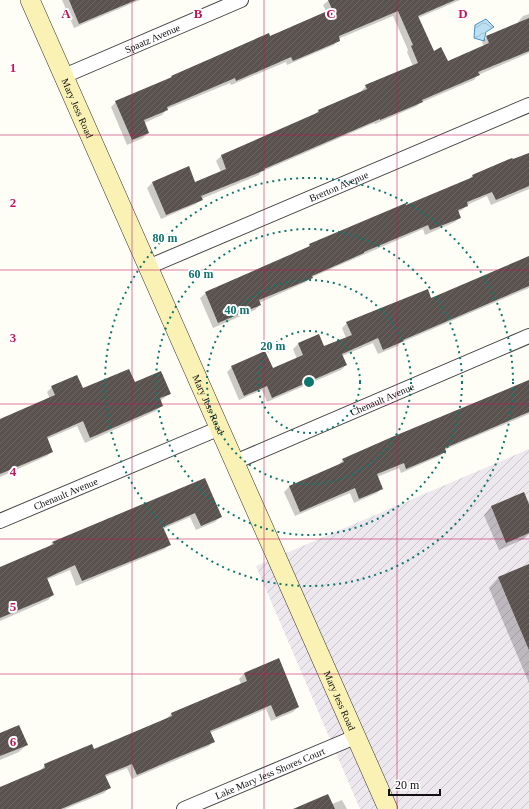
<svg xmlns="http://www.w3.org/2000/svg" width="529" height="809" font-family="Georgia,serif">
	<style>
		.industrial { fill: url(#industrial-furrows) }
		.water { fill: url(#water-waves); stroke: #4993c5 }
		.shadow { fill: #0003 }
		.building { fill: url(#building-hatch) }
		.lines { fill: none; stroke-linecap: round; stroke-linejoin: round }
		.street-casing { stroke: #444; stroke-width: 16 }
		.secondary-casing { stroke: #333; stroke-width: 20 }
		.street { stroke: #fff; stroke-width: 14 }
		.secondary { stroke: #faf2b5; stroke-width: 19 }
		.grid { fill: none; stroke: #c2185b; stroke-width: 1; stroke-opacity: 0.55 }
		.ring { fill: none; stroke: #0f766e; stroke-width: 2; stroke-dasharray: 2 4 }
		.labels { text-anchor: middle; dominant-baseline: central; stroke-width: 4; stroke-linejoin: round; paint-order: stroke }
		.street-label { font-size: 10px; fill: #111; stroke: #fff }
		.grid-label { font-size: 13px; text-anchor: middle; font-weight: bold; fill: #c2185b; stroke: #fff; stroke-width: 4; stroke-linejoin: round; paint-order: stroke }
		.centre { fill: #0f766e; stroke: #fff; stroke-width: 2 }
		.ring-label { font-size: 12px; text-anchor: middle; font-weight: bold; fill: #0f766e; stroke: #fff; stroke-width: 4; stroke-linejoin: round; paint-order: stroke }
	</style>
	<defs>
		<pattern id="industrial-furrows" width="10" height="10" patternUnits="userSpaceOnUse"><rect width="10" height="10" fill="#ede7ee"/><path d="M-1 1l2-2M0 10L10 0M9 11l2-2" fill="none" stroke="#cac5cb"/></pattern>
		<pattern id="water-waves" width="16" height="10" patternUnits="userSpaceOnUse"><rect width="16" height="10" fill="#bddff3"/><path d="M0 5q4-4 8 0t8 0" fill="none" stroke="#a1becf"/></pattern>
		<pattern id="building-hatch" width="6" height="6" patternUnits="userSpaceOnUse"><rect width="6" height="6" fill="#59524e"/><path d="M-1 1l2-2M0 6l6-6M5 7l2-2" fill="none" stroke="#6c6663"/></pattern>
	</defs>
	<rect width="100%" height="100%" fill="#fefdf6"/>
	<!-- industrial -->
	<path class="industrial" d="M529 449V809H360L256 566Z"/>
	<!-- water -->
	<path class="water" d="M486 19 494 27 486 32 484 41 474 38 475 25Z"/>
	<!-- shadow -->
	<g class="shadow">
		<path d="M62 0H140L74 28Z"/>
		<path d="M329 0H460L418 18 433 52 447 62 484 46 482 42 487 37 519 23 518 22 523 16 529 14V53L478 75 474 80 420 103 417 106 375 124 374 123 261 172 259 175 201 199 196 204 161 219 147 188 152 183H195L221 172 216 161 221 156 313 116 318 111 361 92V91L366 86 413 66 407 52 408 50 393 16 338 39 339 40 334 45 287 65 286 62 231 85 230 83 167 109 162 115 144 123 148 133 143 138 127 145 111 107 116 102 169 80 172 77 327 13 323 5Z"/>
		<path d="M529 154V189L491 205 487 196 467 205 462 210 458 212 460 217 455 222 425 235 423 229 310 278 306 282 259 303 260 305 255 310 213 328 200 298 206 293 306 249 310 245 406 206 469 179 472 176Z"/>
		<path d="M529 257V288L400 343 398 346 378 354 373 343 342 356 346 365 341 370 267 402 262 390 239 400 227 372 232 367 272 369 297 359 293 349 298 344 319 336 324 347 346 338 342 328 347 323 431 299Z"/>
		<path d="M529 380V414L444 450 445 451 440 456 401 473 399 468 377 477 382 488 377 493 354 503 350 493 295 516 284 492 289 487 338 466V465L343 460Z"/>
		<path d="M134 383 170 393 164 398 160 401 161 406 156 411 85 443 77 426 47 439 52 451 47 456 0 477V420L50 399 47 392 52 387 83 390Z"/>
		<path d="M205 480 220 517 215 522 196 530 190 517 163 529 170 544 165 549 76 586 70 570 46 580 53 595 48 600 0 621V568L48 548 53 542Z"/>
		<path d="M524 493 529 506V534L524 539 499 550 484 515 491 507Z"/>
		<path d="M529 565V683L489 588 498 578Z"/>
		<path d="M278 660 298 707 293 712 271 721 266 709 210 733 214 741 209 746 132 779 127 768 105 777 109 788 104 793 65 809H0V788L40 771 45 765 94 750 166 719 171 714 241 684 239 679 244 674Z"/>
		<path d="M0 734 27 744 19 752 0 760Z"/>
		<path d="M342 800 347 809H294L332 804Z"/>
	</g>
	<!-- building -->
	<g class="building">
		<path d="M69 0H136L79 24Z"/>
		<path d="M328 0H455L418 16 434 51 441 47 448 61 489 43 486 36 529 18V51L478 72 480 75 422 100 423 102 380 120V119L264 169 265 170 201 196 203 200 166 215 152 182 189 166 195 182 226 169 221 155 319 112 318 110 367 89 365 85 418 63 411 46 413 45 398 11 339 36 340 41 293 61 291 57 236 81 235 78 167 107 168 110 144 120 149 133 132 140 115 101 172 77 171 76 269 33 270 36 332 9Z"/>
		<path d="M529 153V186L496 200 492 192 467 202 468 206 458 210 461 218 430 230 428 225 364 252V253L312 276 313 278 259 300 261 305 218 323 205 292 310 246 309 244 406 203V205L473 177 472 175 512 158 513 159Z"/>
		<path d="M529 256V286L403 340 404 341 383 350 378 338 342 354 347 365 272 398 267 386 244 396 231 366 265 351 273 368 303 355 298 343 319 334 324 346 352 335 346 322 428 289 431 298Z"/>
		<path d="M129 369 135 382 161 371 171 394 160 398 163 406 90 438 83 421 47 437 53 452 0 474V419L55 395 51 386 77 375 83 388Z"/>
		<path d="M529 380V412L445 448 446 452 406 469 404 463 377 474 383 489 359 499 355 488 300 512 289 486 344 462 342 459 392 437Z"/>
		<path d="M205 478 222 517 201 526 195 513 163 527 171 545 82 581 75 565 47 578 54 595 0 618V567L54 544 52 542Z"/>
		<path d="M524 492 529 504V533L506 543 491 506Z"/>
		<path d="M529 564V650L498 577Z"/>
		<path d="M279 658 299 707 276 717 271 705 210 731 215 742 176 758 137 775 132 764 105 775 111 788 61 809H0V787L45 768 44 764 92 744 94 749 172 716 171 713 247 681 244 673Z"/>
		<path d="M19 725 28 745 0 756V733Z"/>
		<path d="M328 794 335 809H293Z"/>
	</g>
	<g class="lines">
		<!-- street casing -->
		<g class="street-casing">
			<g id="street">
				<path id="s1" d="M64 76 241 0"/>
				<path id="s2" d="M148 267 529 105"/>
				<path id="s3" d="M235 462 529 336"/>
				<path id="s4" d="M0 521 220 428"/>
				<path id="s5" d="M184 809 355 737"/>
			</g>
		</g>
		<!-- secondary casing -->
		<g class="secondary-casing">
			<g id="secondary">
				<path id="s6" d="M30 0 388 809"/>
			</g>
		</g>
		<!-- street -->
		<use href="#street" class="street"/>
		<!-- secondary -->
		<use href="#secondary" class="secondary"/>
	</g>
	<!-- grid -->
	<path class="grid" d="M132 0V809M264 0V809M397 0V809M0 135H529M0 270H529M0 404H529M0 539H529M0 674H529"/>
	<!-- distance rings -->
	<g class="ring">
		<circle cx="309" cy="382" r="51"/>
		<circle cx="309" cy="382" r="102"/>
		<circle cx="309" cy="382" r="153"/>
		<circle cx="309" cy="382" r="204"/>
	</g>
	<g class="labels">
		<!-- street labels -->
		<g class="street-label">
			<text stroke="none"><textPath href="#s1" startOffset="96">Spaatz Avenue</textPath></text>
			<text stroke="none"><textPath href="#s6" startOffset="118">Mary Jess Road</textPath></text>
			<text stroke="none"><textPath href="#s2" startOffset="207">Brerton Avenue</textPath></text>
			<text stroke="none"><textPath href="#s3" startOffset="160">Chenault Avenue</textPath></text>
			<text stroke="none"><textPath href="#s6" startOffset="442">Mary Jess Road</textPath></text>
			<text stroke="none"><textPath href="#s4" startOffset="71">Chenault Avenue</textPath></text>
			<text stroke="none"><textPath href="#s6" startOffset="766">Mary Jess Road</textPath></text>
			<text stroke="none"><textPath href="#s5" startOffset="93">Lake Mary Jess Shores Court</textPath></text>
		</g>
	</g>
	<g class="grid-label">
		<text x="66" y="18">A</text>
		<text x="198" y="18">B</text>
		<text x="331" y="18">C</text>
		<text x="463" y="18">D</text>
		<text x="13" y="72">1</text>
		<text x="13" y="207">2</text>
		<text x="13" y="342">3</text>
		<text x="13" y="476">4</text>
		<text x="13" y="611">5</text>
		<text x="13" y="746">6</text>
	</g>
	<circle cx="309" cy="382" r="6" class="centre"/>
	<g class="ring-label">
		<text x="165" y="242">80 m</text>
		<text x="201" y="278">60 m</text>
		<text x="237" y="314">40 m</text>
		<text x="273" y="350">20 m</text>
	</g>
	<!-- scale -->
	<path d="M389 789v6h51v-6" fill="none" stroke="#111111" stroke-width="2"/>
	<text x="395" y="789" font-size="12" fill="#111111" stroke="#ffffff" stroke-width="3" paint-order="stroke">20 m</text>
</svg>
